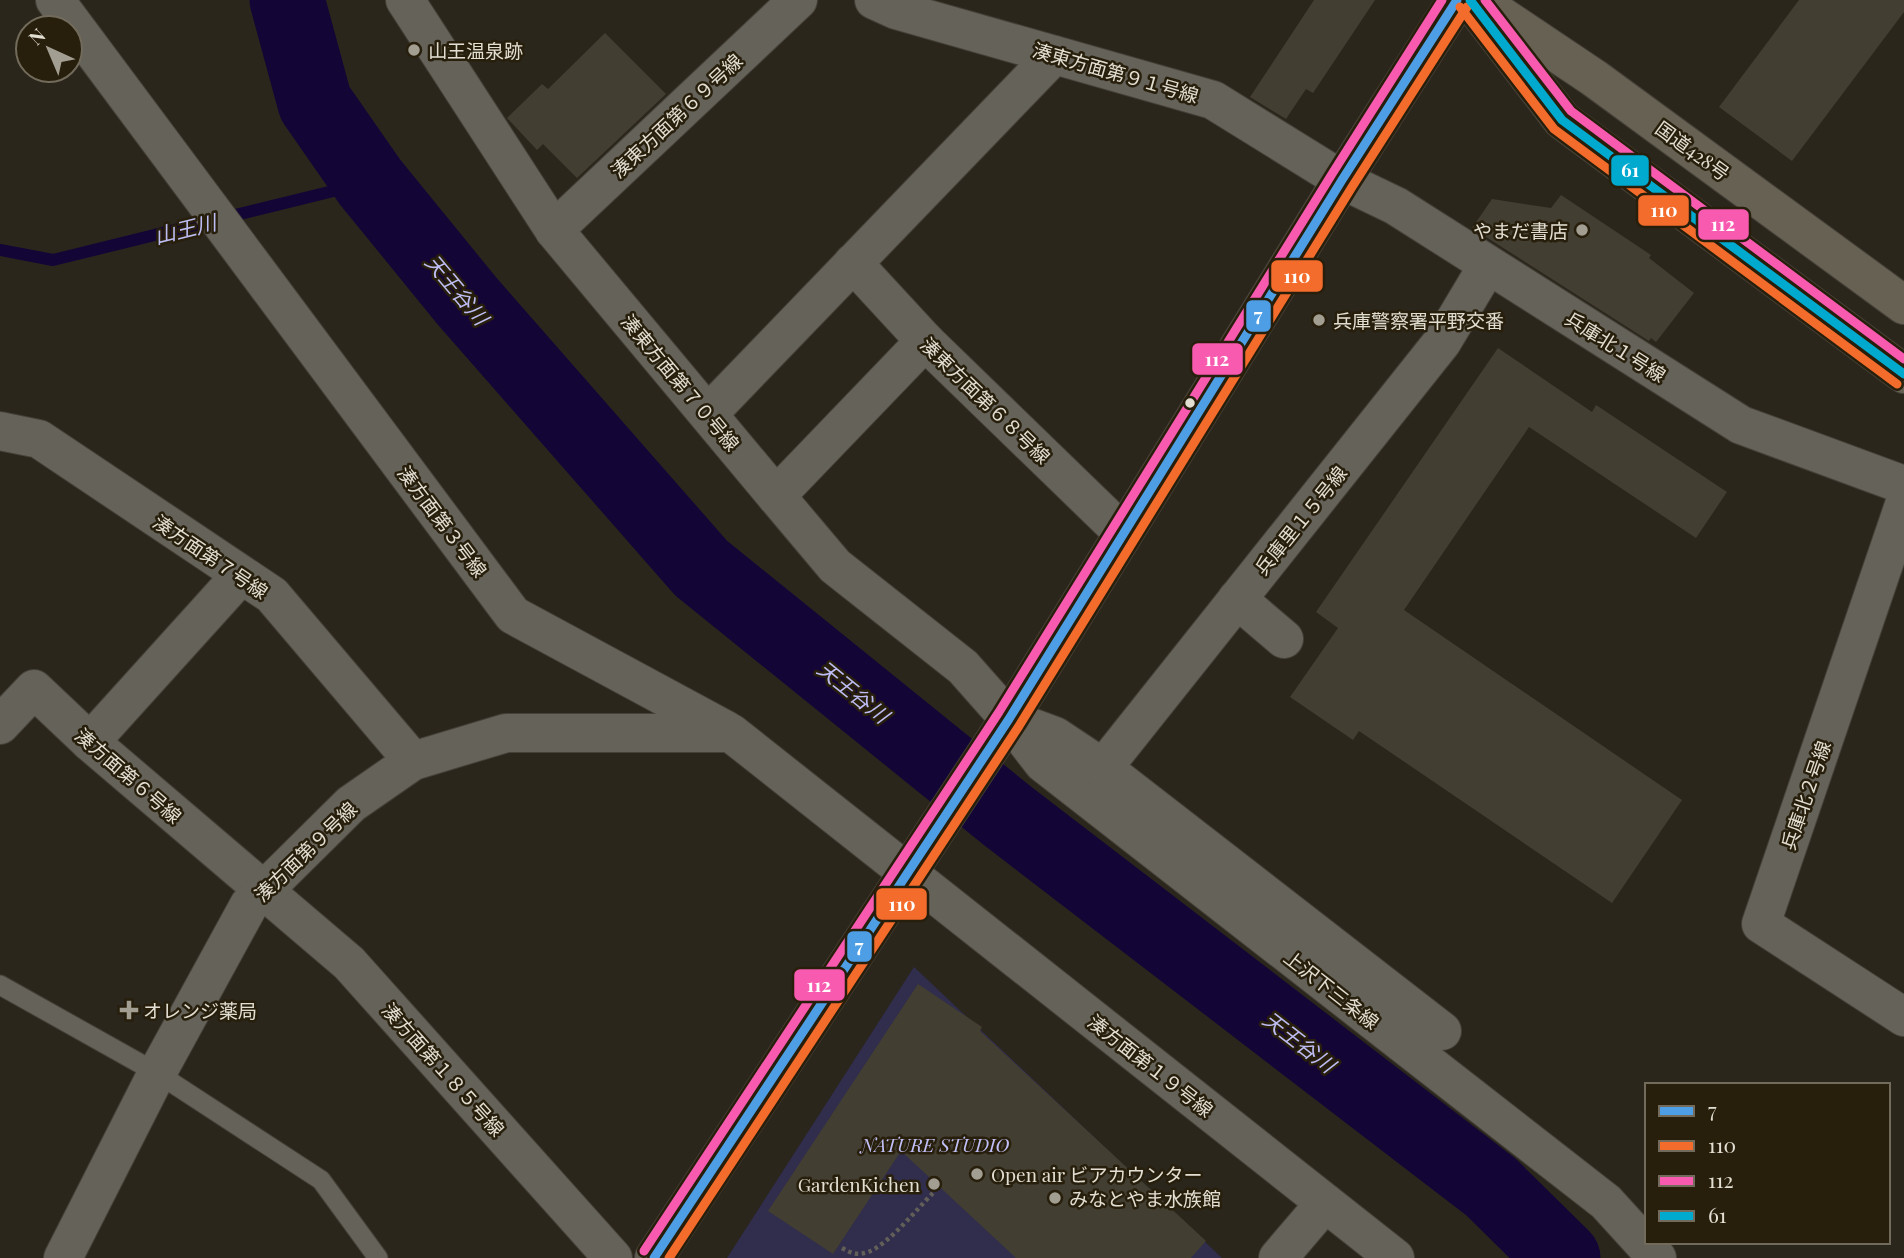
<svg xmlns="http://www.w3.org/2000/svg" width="1904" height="1258" font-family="'Playfair Display','Noto Sans JP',serif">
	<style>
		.green { fill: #302d4d }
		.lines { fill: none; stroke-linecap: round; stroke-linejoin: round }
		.stream { stroke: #140537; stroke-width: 12 }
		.river { stroke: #140537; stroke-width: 75 }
		.building { fill: #433e32 }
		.lane-casing { stroke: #454038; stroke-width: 21 }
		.street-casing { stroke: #454038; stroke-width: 40 }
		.primary-casing { stroke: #454038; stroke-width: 40 }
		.highway-casing { stroke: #454038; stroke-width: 40 }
		.path { stroke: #625f58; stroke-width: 4.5; stroke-dasharray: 3.5 3.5; stroke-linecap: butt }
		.lane { stroke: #65625a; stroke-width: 19 }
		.street { stroke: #65625a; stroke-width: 38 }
		.primary { stroke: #625d52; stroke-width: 38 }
		.highway { stroke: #666153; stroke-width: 38 }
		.bus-1-casing { stroke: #271f0c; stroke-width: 14 }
		.bus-2-casing { stroke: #271f0c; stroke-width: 14 }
		.bus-3-casing { stroke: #271f0c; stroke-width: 14 }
		.bus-4-casing { stroke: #271f0c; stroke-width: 14 }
		.bus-1 { stroke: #4d9ee5; stroke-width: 9 }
		.bus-2 { stroke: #f36c2b; stroke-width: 9 }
		.bus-3 { stroke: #f75aaf; stroke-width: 9 }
		.bus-4 { stroke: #00a9ce; stroke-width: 9 }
		.poi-dot { fill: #a39e92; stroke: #271f0c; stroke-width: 2.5 }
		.bus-dot { fill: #e3ded2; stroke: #271f0c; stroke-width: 2.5 }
		.labels { text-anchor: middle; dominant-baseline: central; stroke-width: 5; stroke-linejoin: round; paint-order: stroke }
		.poi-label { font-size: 19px; fill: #e3ded2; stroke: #271f0c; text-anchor: start }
		.street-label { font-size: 19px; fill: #e3ded2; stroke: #271f0c }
		.park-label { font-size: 19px; font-style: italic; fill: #c0bff6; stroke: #271f0c }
		.water-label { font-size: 21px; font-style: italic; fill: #bdbcf3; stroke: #271f0c }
		.line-badge { stroke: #271f0c; stroke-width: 2.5 }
		.badge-label { font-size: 19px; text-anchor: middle; font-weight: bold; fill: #fff }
	</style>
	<rect width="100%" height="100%" fill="#2b261c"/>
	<!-- green -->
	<path class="green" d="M914 967 1222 1258H727Z"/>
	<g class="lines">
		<!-- stream -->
		<path class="stream" d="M0 250 53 260 370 182"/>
		<!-- river -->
		<path class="river" d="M287 0 315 103 370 182 467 301 701 568 1009 817 1491 1187 1563 1258"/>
	</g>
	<!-- building -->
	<g class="building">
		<path d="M1314 0H1375L1313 93 1306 89 1286 119 1250 97Z"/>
		<path d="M1799 0H1904V12L1792 161 1719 107Z"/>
		<path d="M605 33 666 94 577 178 543 144 537 150 507 118 542 84 548 89Z"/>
		<path d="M1561 195 1651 255 1649 258 1694 293 1656 342 1651 338 1649 341 1472 228 1492 199 1551 208Z"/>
		<path d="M1498 348 1592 412 1596 405 1727 492 1696 538 1529 427 1404 610 1682 800 1612 903 1359 731 1353 740 1290 697 1338 628 1316 612Z"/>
		<path d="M918 984 982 1027 980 1031 1206 1241 1191 1258H1016L901 1151 833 1254 768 1211Z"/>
	</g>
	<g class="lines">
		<!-- lane casing -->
		<g class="lane-casing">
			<path id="lane" d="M0 985 157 1073 321 1180 378 1258"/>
		</g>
		<!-- street casing -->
		<g class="street-casing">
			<g id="street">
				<path d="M55 0 513 615 726 730"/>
				<path d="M405 0 554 230 776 496 835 566 963 667 1009 719 1043 763 1606 1202 1657 1258"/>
				<path d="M874 0 896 10 1213 100 1342 180 1396 206 1741 425 1904 485"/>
				<path d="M554 230 798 0"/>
				<path d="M853 263 925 341 1123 533"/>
				<path d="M708 414 1054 55"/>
				<path d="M0 431 39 439 272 595 413 761"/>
				<path d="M776 496 925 341"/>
				<path d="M1904 505 1761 924 1904 1017"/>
				<path d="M1237 599 1284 639"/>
				<path d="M1009 719 1055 736 1103 768 1442 1031"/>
				<path d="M0 725 34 689 90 742 349 963 613 1258"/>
				<path d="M90 742 241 575"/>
				<path d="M1103 768 1442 342 1488 265"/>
				<path d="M63 1258 157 1073 249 905 351 804 413 761 506 733H731L1395 1258"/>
				<path d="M1278 1258 1325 1203"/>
			</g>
		</g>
		<!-- primary casing -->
		<g class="primary-casing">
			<path id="primary" d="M654 1258 1009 719 1342 180 1457 0"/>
		</g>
		<!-- highway casing -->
		<g class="highway-casing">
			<g id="highway">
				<path d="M1470 0 1562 120 1904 374"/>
				<path d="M1488 7 1594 78 1904 305"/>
			</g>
		</g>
		<!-- path -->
		<path class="path" d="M842 1248C851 1253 857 1256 868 1252 889 1244 916 1210 933 1193"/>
		<!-- lane -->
		<use href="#lane" class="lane"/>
		<!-- street -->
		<use href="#street" class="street"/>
		<!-- primary -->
		<use href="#primary" class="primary"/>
		<!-- highway -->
		<use href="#highway" class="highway"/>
		<!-- bus-1 casing -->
		<g class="bus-1-casing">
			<path id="bus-1" d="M654 1258 1009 719 1342 180 1457 0"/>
		</g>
		<!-- bus-2 casing -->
		<g class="bus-2-casing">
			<g id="bus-2">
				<path d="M1460 7 1554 129 1897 384"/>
				<path d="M669 1258 1019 726 1352 187 1467 7"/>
			</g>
		</g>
		<!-- bus-3 casing -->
		<g class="bus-3-casing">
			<g id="bus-3">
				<path d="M1485 0 1571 111 1904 359"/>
				<path d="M644 1251 999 712 1332 174 1442 0"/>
			</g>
		</g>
		<!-- bus-4 casing -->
		<g class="bus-4-casing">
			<path id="bus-4" d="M1470 0 1562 120 1904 374"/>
		</g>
		<!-- bus-1 -->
		<use href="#bus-1" class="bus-1"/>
		<!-- bus-2 -->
		<use href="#bus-2" class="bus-2"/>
		<!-- bus-3 -->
		<use href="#bus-3" class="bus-3"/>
		<!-- bus-4 -->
		<use href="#bus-4" class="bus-4"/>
	</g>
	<!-- markers -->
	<g class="poi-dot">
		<circle cx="414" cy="50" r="7"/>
		<circle cx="1582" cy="230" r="7"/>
		<circle cx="1319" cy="320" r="7"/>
		<path d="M125.5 999.5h7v7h7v7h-7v7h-7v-7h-7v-7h7z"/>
		<circle cx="977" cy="1174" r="7"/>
		<circle cx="934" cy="1184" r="7"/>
		<circle cx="1055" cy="1198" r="7"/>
	</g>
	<circle class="bus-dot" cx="1190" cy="403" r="6"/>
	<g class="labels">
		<!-- poi labels -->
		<g class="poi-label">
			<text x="428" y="50">山王温泉跡</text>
			<text x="1568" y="230" text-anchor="end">やまだ書店</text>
			<text x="1333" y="320">兵庫警察署平野交番</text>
			<text x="143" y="1010">オレンジ薬局</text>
			<text x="991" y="1174">Open air ビアカウンター</text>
			<text x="920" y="1184" text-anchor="end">GardenKichen</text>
			<text x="1069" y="1198">みなとやま水族館</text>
		</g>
		<!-- street labels -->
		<g class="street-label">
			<text transform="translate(1116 72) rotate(16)">湊東方面第９１号線</text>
			<text transform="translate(676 115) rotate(-43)">湊東方面第６９号線</text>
			<text transform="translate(1693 150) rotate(36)">国道428号</text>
			<text transform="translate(1616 346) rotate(32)">兵庫北１号線</text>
			<text transform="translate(681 382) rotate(50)">湊東方面第７０号線</text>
			<text transform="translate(986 400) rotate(44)">湊東方面第６８号線</text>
			<text transform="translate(1300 520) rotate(-51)">兵庫里１５号線</text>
			<text transform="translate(443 521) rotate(53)">湊方面第３号線</text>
			<text transform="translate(211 556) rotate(34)">湊方面第７号線</text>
			<text transform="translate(129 775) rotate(41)">湊方面第６号線</text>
			<text transform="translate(1805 795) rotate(-71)">兵庫北２号線</text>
			<text transform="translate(305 851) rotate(-44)">湊方面第９号線</text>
			<text transform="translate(1332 989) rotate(38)">上沢下三条線</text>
			<text transform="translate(1151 1065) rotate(38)">湊方面第１９号線</text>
			<text transform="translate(444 1069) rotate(48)">湊方面第１８５号線</text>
		</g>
		<!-- park labels -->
		<g class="park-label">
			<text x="935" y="1144">NATURE STUDIO</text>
		</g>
		<!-- water labels -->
		<g class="water-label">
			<text transform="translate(185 228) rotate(-14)">山王川</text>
			<text transform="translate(458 289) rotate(50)">天王谷川</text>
			<text transform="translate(854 691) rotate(39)">天王谷川</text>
			<text transform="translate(1300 1041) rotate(38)">天王谷川</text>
		</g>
	</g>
	<g class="line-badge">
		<rect x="1610" y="154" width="40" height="33" rx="7" fill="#00a9ce"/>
		<rect x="1637" y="194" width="53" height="33" rx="7" fill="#f36c2b"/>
		<rect x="1697" y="208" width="53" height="33" rx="7" fill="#f75aaf"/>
		<rect x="1270" y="259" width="54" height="34" rx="7" fill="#f36c2b"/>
		<rect x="1245" y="299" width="27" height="34" rx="7" fill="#4d9ee5"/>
		<rect x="1191" y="342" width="53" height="34" rx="7" fill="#f75aaf"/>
		<rect x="875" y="887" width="53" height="34" rx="7" fill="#f36c2b"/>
		<rect x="846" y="930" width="27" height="33" rx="7" fill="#4d9ee5"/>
		<rect x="793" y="968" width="53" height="34" rx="7" fill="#f75aaf"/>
	</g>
	<g class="badge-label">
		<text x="1630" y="177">61</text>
		<text x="1664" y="217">110</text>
		<text x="1723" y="231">112</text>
		<text x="1297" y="283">110</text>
		<text x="1258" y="322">7</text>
		<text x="1217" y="366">112</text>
		<text x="902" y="911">110</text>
		<text x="859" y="953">7</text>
		<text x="819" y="992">112</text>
	</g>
	<!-- legend -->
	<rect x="1645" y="1083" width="245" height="161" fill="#271f0c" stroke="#726b5b" stroke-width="2"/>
	<rect x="1659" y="1106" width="35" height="10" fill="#4d9ee5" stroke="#726b5b" stroke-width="2"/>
	<text x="1708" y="1118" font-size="21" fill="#e3ded2">7</text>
	<rect x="1659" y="1141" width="35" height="10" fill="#f36c2b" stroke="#726b5b" stroke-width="2"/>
	<text x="1708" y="1153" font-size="21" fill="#e3ded2">110</text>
	<rect x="1659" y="1176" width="35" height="10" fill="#f75aaf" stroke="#726b5b" stroke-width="2"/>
	<text x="1708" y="1188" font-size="21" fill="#e3ded2">112</text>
	<rect x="1659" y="1211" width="35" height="10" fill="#00a9ce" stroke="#726b5b" stroke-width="2"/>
	<text x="1708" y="1223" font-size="21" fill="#e3ded2">61</text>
	<!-- north arrow -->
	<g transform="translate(49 49) rotate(316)"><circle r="33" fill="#271f0c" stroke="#726b5b" stroke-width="2"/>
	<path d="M0-5L12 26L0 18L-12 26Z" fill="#a39e92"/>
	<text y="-10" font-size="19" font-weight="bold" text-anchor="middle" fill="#e3ded2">N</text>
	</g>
</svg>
